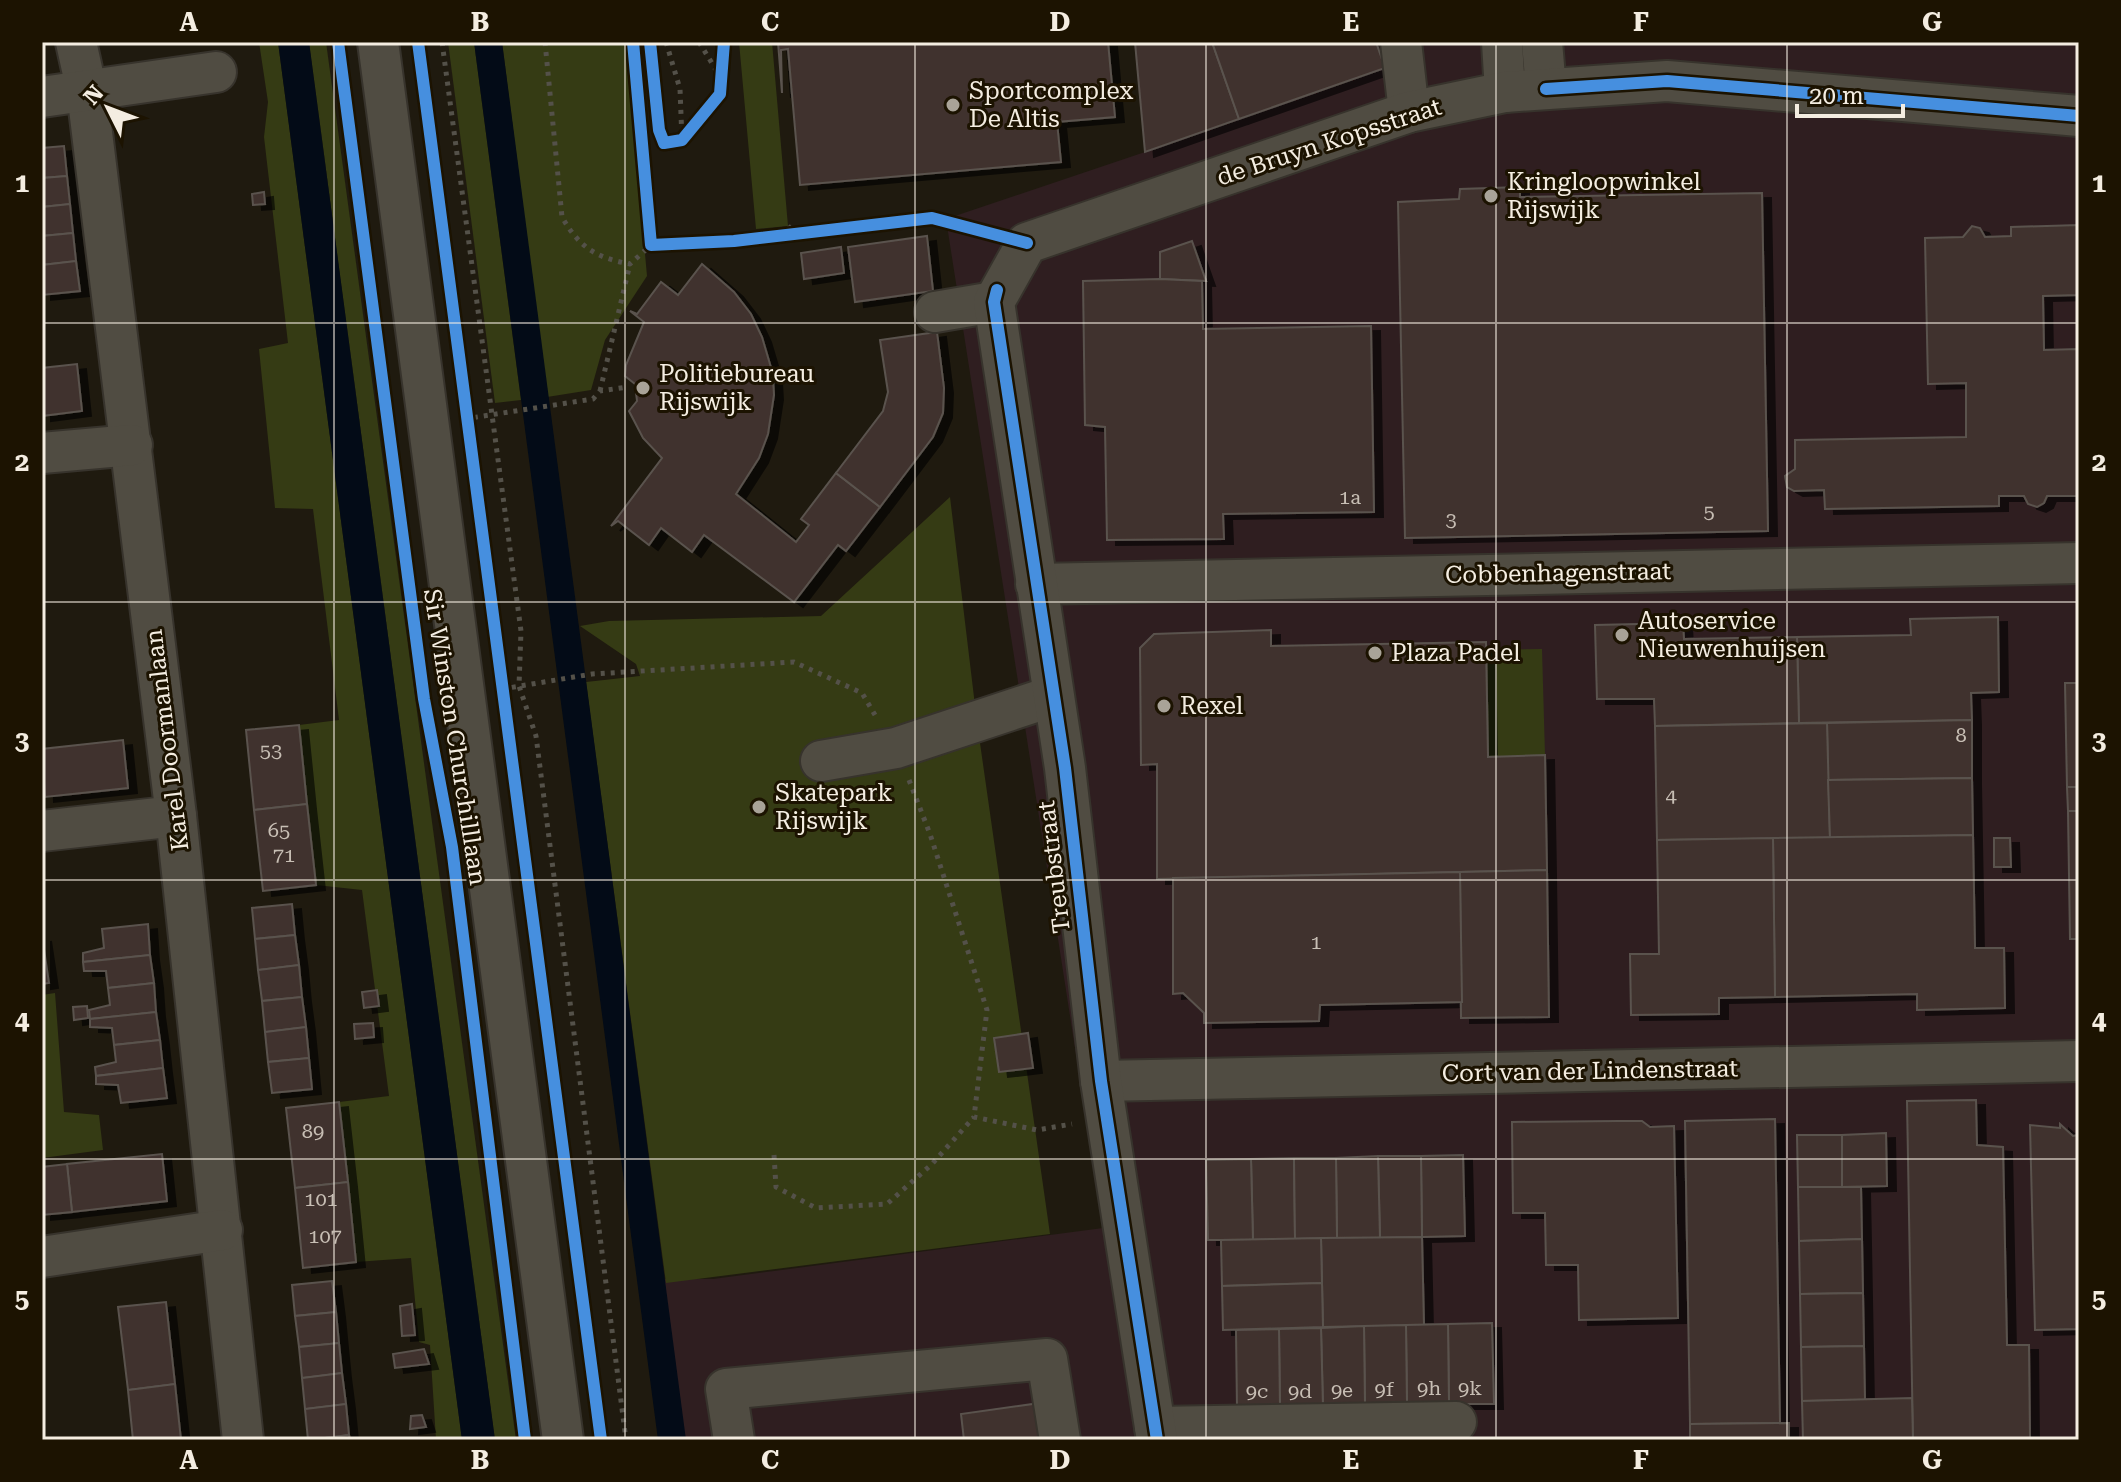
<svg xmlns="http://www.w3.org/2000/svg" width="2121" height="1482" font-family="'Roboto Serif',serif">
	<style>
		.industrial { fill: #2f1e20 }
		.green { fill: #353b14 }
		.water { fill: #030b17 }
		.building { fill: #41322d; stroke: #5a534e; stroke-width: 2; filter: url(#shadow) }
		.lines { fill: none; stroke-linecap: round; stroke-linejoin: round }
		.minor-casing { stroke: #37332c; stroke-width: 44 }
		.path { stroke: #545149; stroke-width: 5; stroke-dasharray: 4 6; stroke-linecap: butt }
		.minor { stroke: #504c42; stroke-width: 40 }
		.cycleway-casing { stroke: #1c1301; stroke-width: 17 }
		.cycleway { stroke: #468fdf; stroke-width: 12 }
		.grid { fill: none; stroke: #f4ede1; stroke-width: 2; stroke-opacity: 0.55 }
		.poi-dot { fill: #a9a398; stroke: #1c1301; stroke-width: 3 }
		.labels { text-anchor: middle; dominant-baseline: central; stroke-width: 6; stroke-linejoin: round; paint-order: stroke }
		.number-label { font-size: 20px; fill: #c7beb4 }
		.poi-label { font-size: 24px; fill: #f4ede1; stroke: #1c1301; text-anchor: start }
		.street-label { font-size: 24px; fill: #f4ede1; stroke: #1c1301 }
		.neatline { fill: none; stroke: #f4ede1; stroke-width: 3 }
		.grid-label { font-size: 26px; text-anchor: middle; font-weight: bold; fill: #f4ede1 }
	</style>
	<defs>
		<filter id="shadow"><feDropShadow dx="9" dy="5" stdDeviation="0" flood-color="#0009"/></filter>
	</defs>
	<rect width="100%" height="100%" fill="#1f1a0f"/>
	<!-- industrial -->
	<path class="industrial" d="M1134 42H2079V1440H675L654 1279H713L1103 1228 946 219 1145 152Z"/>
	<!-- green -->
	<g class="green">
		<path d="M259 42H278L462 1440H436L430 1345 419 1342 411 1258 356 1262 339 1102 389 1096 362 890 316 885 299 725 339 720 313 509 275 508 259 349 288 343 264 137 268 102Z"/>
		<path d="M309 42H326L516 1440H495Z"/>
		<path d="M448 42H474L521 400 495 403Z"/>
		<path d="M502 42H626L647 276 605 340 591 390 547 397Z"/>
		<path d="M739 42H772L788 226 756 229Z"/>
		<path d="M950 497 977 722 1050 1234 666 1283 586 682 640 676 636 664 580 626 609 621 821 616Z"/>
		<path d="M1542 649 1545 755 1488 757 1486 650Z"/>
		<path d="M55 993 64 1112 99 1115 103 1150 42 1158V995Z"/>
	</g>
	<!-- water -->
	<g class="water">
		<path d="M278 42H309L495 1440H462Z"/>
		<path d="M474 42H502L686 1440H658Z"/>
	</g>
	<!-- building -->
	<g class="building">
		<path d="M778 42H1108L1115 117 1057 122 1061 162 800 185 788 49 781 50 782 93Z"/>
		<path d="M1135 42H1212L1239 119 1145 152Z"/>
		<path d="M1212 42H1376L1385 68 1239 119Z"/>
		<path d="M64 146 67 176 42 178V148Z"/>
		<path d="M67 176 70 204 42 207V178Z"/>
		<path d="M1520 187V197L1762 193 1768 531 1405 538 1398 202 1459 199 1460 189Z"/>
		<path d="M264 192 265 204 253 205 252 194Z"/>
		<path d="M70 204 73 233 42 236V207Z"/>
		<path d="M2079 225V295L2043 296 2044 350 2079 349V496H2047L2044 503 2037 507 2028 504 2024 496H1999V506L1825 509 1824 490 1794 491 1787 487 1785 476 1795 469V440L1966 437V383L1928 384 1925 238 1963 237 1972 226 1980 228 1985 237 2011 236V227Z"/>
		<path d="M73 233 76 261 42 265V236Z"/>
		<path d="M927 236 933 291 855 302 848 247Z"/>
		<path d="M1192 241 1206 281 1160 279V252Z"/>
		<path d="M841 247 844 273 804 279 801 253Z"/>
		<path d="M76 261 80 291 42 295V265Z"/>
		<path d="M702 264 734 292 751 314 762 337 772 371 767 372 768 379 773 378 774 395 768 434 759 458 736 494 796 542 809 525 801 519 836 473 880 507 846 551 838 545 794 602 704 535 692 552 661 528 649 545 618 521 611 526 662 458 643 438 629 411 637 401 635 384 625 376 626 365 644 322 630 311 637 314 661 282 678 295Z"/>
		<path d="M1160 279 1202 281 1203 329 1371 326 1374 512 1223 514 1224 539 1107 540 1105 427 1085 425 1083 281Z"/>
		<path d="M937 332 944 388 943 413 933 437 880 507 836 473 883 411 888 392 880 340Z"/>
		<path d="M77 364 82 411 42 416V368Z"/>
		<path d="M1998 617 1999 692 1971 693 1972 720 1799 723 1797 637 1911 635 1910 619Z"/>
		<path d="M1683 623 1684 639 1797 637 1799 723 1655 726 1654 699H1597L1595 625Z"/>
		<path d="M1271 630V646L1486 642 1488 757 1545 755 1547 870 1157 879V764L1141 765 1140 648 1154 634Z"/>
		<path d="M2065 683H2079V787H2067Z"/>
		<path d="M1972 720V778L1828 780 1827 723Z"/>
		<path d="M1827 723 1830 838 1657 840 1655 726Z"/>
		<path d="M299 725 307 804 254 810 246 730Z"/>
		<path d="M123 740 128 788 45 797 42 749Z"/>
		<path d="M1972 778 1973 835 1830 838 1828 780Z"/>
		<path d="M2067 787H2079V811H2068Z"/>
		<path d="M307 804 316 885 263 891 254 810Z"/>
		<path d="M2068 811H2079V939H2070Z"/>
		<path d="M1973 835 1975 948H2004L2005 1008 1917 1010V994L1775 997 1773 838Z"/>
		<path d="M1773 838 1775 997 1719 998V1014L1631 1015 1630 954H1659L1657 840Z"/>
		<path d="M1994 838H2010L2011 867H1994Z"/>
		<path d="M1547 870 1549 1017 1461 1018 1460 872Z"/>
		<path d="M1460 872 1462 1002 1320 1005 1319 1021 1204 1023V1013L1183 993 1173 994V878Z"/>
		<path d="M292 904 295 935 255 939 252 908Z"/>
		<path d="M148 924 150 955 83 962V953L104 948 102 929Z"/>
		<path d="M295 935 299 965 258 970 255 939Z"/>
		<path d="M42 936 49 983 42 984Z"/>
		<path d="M150 955 154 983 108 988 106 971H84L83 962Z"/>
		<path d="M299 965 302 997 262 1001 258 970Z"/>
		<path d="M154 983 156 1012 90 1019 89 1010 110 1005 108 988Z"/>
		<path d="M377 990 379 1006 364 1008 362 992Z"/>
		<path d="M302 997 306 1027 265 1032 262 1001Z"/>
		<path d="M87 1006 88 1018 74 1020 73 1007Z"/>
		<path d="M156 1012 160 1040 114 1045 112 1028 90 1027V1019Z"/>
		<path d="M373 1023 374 1037 355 1039 354 1024Z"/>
		<path d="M306 1027 309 1058 268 1062 265 1032Z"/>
		<path d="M1028 1033 1033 1068 999 1072 994 1038Z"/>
		<path d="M160 1040 163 1068 96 1076 95 1067 116 1062 114 1045Z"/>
		<path d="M309 1058 312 1089 272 1093 268 1062Z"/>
		<path d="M163 1068 167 1098 121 1103 118 1085 96 1084V1076Z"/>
		<path d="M1976 1100 1977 1145 2003 1147 2007 1345H2029L2030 1438 1913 1440 1907 1101Z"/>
		<path d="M339 1102 348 1182 295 1188 286 1108Z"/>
		<path d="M1775 1119 1780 1423 1690 1424 1685 1121Z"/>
		<path d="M1619 1121H1642L1650 1127 1674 1126 1678 1318 1579 1320 1578 1265H1546L1545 1213H1513L1512 1122Z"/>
		<path d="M2060 1124 2073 1136 2079 1135V1329L2035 1330 2030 1125 2060 1128Z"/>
		<path d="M1886 1133 1887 1186 1842 1187V1135Z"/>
		<path d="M1797 1135H1842V1187H1798Z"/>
		<path d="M162 1154 167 1201 72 1212 67 1164Z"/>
		<path d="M1463 1155 1465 1236 1422 1237 1421 1156Z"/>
		<path d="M1378 1156H1421L1422 1237 1380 1238Z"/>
		<path d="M1378 1156 1380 1238H1337L1336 1158Z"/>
		<path d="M1294 1158 1295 1239 1253 1240 1251 1159Z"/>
		<path d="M1294 1158H1336L1337 1238 1295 1239Z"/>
		<path d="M1251 1159 1253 1240H1208L1206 1160Z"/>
		<path d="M67 1164 72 1212 42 1215V1167Z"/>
		<path d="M348 1182 356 1262 303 1268 295 1188Z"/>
		<path d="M1798 1187H1861L1862 1239 1799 1241Z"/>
		<path d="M1422 1237 1424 1325 1323 1327 1321 1238Z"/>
		<path d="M1321 1238 1322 1283 1222 1286 1221 1240Z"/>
		<path d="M1862 1239 1863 1293 1800 1294 1799 1241Z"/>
		<path d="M332 1281 336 1312 295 1316 292 1285Z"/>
		<path d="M1322 1283 1323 1327 1223 1330 1222 1286Z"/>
		<path d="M1863 1293 1864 1346 1801 1347 1800 1294Z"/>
		<path d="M166 1302 175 1384 128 1390 118 1307Z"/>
		<path d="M412 1304 415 1335 402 1336 400 1306Z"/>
		<path d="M336 1312 339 1343 299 1347 295 1316Z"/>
		<path d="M1492 1323 1494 1404H1449L1448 1324Z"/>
		<path d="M1448 1324 1449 1404 1407 1405 1406 1325Z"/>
		<path d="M1406 1325 1407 1405 1365 1406 1364 1326Z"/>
		<path d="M1364 1326 1365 1406 1323 1407 1321 1328Z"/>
		<path d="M1321 1328 1323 1407 1280 1408 1279 1329Z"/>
		<path d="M1279 1329 1280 1408H1237L1236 1330Z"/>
		<path d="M339 1343 342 1373 302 1378 299 1347Z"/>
		<path d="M1864 1346 1865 1400 1802 1401 1801 1347Z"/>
		<path d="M424 1349 429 1364 395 1368 393 1354Z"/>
		<path d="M342 1373 346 1404 305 1409 302 1378Z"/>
		<path d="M175 1384 181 1440H133L128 1390Z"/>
		<path d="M1912 1398 1913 1440H1803L1802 1401Z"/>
		<path d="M1040 1403 1045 1440H964L961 1414Z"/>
		<path d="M346 1404 349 1435 308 1440 305 1409Z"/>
		<path d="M422 1415 426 1427 410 1429 411 1416Z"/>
		<path d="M1789 1423V1440H1690V1424Z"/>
		<path d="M349 1435 350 1440H308Z"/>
	</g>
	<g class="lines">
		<!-- minor casing -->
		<g class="minor-casing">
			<g id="minor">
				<path d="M76 42 87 92 176 816 243 1440"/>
				<path d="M378 42 563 1440"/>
				<path d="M1401 42 1409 112"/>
				<path d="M1502 42 1505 92"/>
				<path d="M1542 42 1546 89"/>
				<path d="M42 97 216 72"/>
				<path d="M935 312 994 302"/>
				<path d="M42 453 132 445"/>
				<path d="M1036 584 2079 563"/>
				<path d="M821 761 896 748 1053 696"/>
				<path d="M42 831 176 816"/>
				<path d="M1101 1081 2079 1061"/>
				<path d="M42 1257 222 1230"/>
				<path d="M1155 1427 1456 1422"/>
				<path d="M734 1440 726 1389 1047 1359 1060 1440"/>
				<path d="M1157 1440 1101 1081 1065 768 994 302 1027 243 1409 112 1505 92 1667 81 2079 116"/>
			</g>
		</g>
		<!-- path -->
		<g class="path">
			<path d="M442 42 521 631 519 686 536 736 626 1440"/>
			<path d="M545 42 562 217C579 247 596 258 630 264L651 245"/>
			<path d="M666 42 680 89 682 140"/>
			<path d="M699 42 721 78"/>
			<path d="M788 226 795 234"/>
			<path d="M600 391 630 264"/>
			<path d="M464 419 593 399 600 391 627 387"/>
			<path d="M502 689 592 674 794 662 862 693 875 715"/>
			<path d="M909 780 930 834 987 1010 974 1117 1037 1130 1072 1124"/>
			<path d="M774 1155 776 1187 816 1208 887 1204 932 1164 974 1117"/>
		</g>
		<!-- minor -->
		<use href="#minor" class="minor"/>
		<!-- cycleway casing -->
		<g class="cycleway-casing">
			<g id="cycleway">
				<path d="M338 42 424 699 452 847 525 1440"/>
				<path d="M418 42 601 1440"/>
				<path d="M633 42 651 245 734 241 932 218 1027 243"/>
				<path d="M650 42 659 130 664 143 682 140 720 94 724 42"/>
				<path d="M1546 89 1667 81 2079 116"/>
				<path d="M997 290 994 302 1065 768 1101 1081 1157 1440"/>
			</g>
		</g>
		<!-- cycleway -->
		<use href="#cycleway" class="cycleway"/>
	</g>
	<!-- grid -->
	<path class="grid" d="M334 42V1440M625 42V1440M915 42V1440M1206 42V1440M1496 42V1440M1787 42V1440M42 323H2079M42 602H2079M42 880H2079M42 1159H2079"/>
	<!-- markers -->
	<g class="poi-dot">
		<circle cx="953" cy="105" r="8"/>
		<circle cx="1491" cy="196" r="8"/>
		<circle cx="643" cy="388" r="8"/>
		<circle cx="1622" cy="635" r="8"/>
		<circle cx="1375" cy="653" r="8"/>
		<circle cx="1164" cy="706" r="8"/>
		<circle cx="759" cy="807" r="8"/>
	</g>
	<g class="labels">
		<!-- number labels -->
		<g class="number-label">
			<text x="1350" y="497">1a</text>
			<text x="1709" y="511">5</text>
			<text x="1451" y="519">3</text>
			<text x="1961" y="735">8</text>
			<text x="271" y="750">53</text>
			<text x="1671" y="795">4</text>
			<text x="279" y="830">65</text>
			<text x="284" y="855">71</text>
			<text x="1316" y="942">1</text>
			<text x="313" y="1131">89</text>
			<text x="321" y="1199">101</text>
			<text x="325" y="1236">107</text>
			<text x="1429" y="1388">9h</text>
			<text x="1470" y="1388">9k</text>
			<text x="1384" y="1389">9f</text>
			<text x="1342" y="1390">9e</text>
			<text x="1257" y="1391">9c</text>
			<text x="1300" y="1391">9d</text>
		</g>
		<!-- poi labels -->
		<g class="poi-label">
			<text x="969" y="91">Sportcomplex<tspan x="969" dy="28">De Altis</tspan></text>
			<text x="1507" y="182">Kringloopwinkel<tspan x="1507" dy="28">Rijswijk</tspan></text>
			<text x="659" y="374">Politiebureau<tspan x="659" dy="28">Rijswijk</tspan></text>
			<text x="1638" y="621">Autoservice<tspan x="1638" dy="28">Nieuwenhuijsen</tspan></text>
			<text x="1391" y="653">Plaza Padel</text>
			<text x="1180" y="706">Rexel</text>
			<text x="775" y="793">Skatepark<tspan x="775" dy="28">Rijswijk</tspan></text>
		</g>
		<!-- street labels -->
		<g class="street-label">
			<text transform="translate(1329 142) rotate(-18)">de Bruyn Kopsstraat</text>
			<text transform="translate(1558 573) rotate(-1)">Cobbenhagenstraat</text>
			<text transform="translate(455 737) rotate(81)">Sir Winston Churchilllaan</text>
			<text transform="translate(167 740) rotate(-97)">Karel Doormanlaan</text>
			<text transform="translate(1054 867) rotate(-97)">Treubstraat</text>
			<text transform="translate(1590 1071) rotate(-1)">Cort van der Lindenstraat</text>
		</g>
	</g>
	<!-- border -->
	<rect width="2121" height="1482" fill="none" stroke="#1c1301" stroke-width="88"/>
	<!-- north arrow -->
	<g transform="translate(108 108) rotate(312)" stroke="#1c1301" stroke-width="6" paint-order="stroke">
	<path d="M0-6L14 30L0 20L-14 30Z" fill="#f4ede1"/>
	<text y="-12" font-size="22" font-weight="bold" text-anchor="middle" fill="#f4ede1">N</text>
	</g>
	<!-- scale -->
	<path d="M1797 104v12h106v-12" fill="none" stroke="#f4ede1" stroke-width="4"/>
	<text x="1809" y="104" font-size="24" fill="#f4ede1" stroke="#1c1301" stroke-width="6" paint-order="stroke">20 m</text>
	<rect x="44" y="44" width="2033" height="1394" class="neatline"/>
	<g class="grid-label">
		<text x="189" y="31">A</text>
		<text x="480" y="31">B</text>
		<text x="770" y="31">C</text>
		<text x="1060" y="31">D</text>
		<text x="1351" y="31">E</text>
		<text x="1641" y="31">F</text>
		<text x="1932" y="31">G</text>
		<text x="22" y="192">1</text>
		<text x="2099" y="192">1</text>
		<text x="22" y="471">2</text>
		<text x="2099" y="471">2</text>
		<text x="22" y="750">3</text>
		<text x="2099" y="750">3</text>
		<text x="22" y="1029">4</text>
		<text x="2099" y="1029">4</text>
		<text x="22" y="1308">5</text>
		<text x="2099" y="1308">5</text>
		<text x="189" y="1469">A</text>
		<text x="480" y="1469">B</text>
		<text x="770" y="1469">C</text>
		<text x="1060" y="1469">D</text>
		<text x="1351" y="1469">E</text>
		<text x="1641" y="1469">F</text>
		<text x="1932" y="1469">G</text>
	</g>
</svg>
